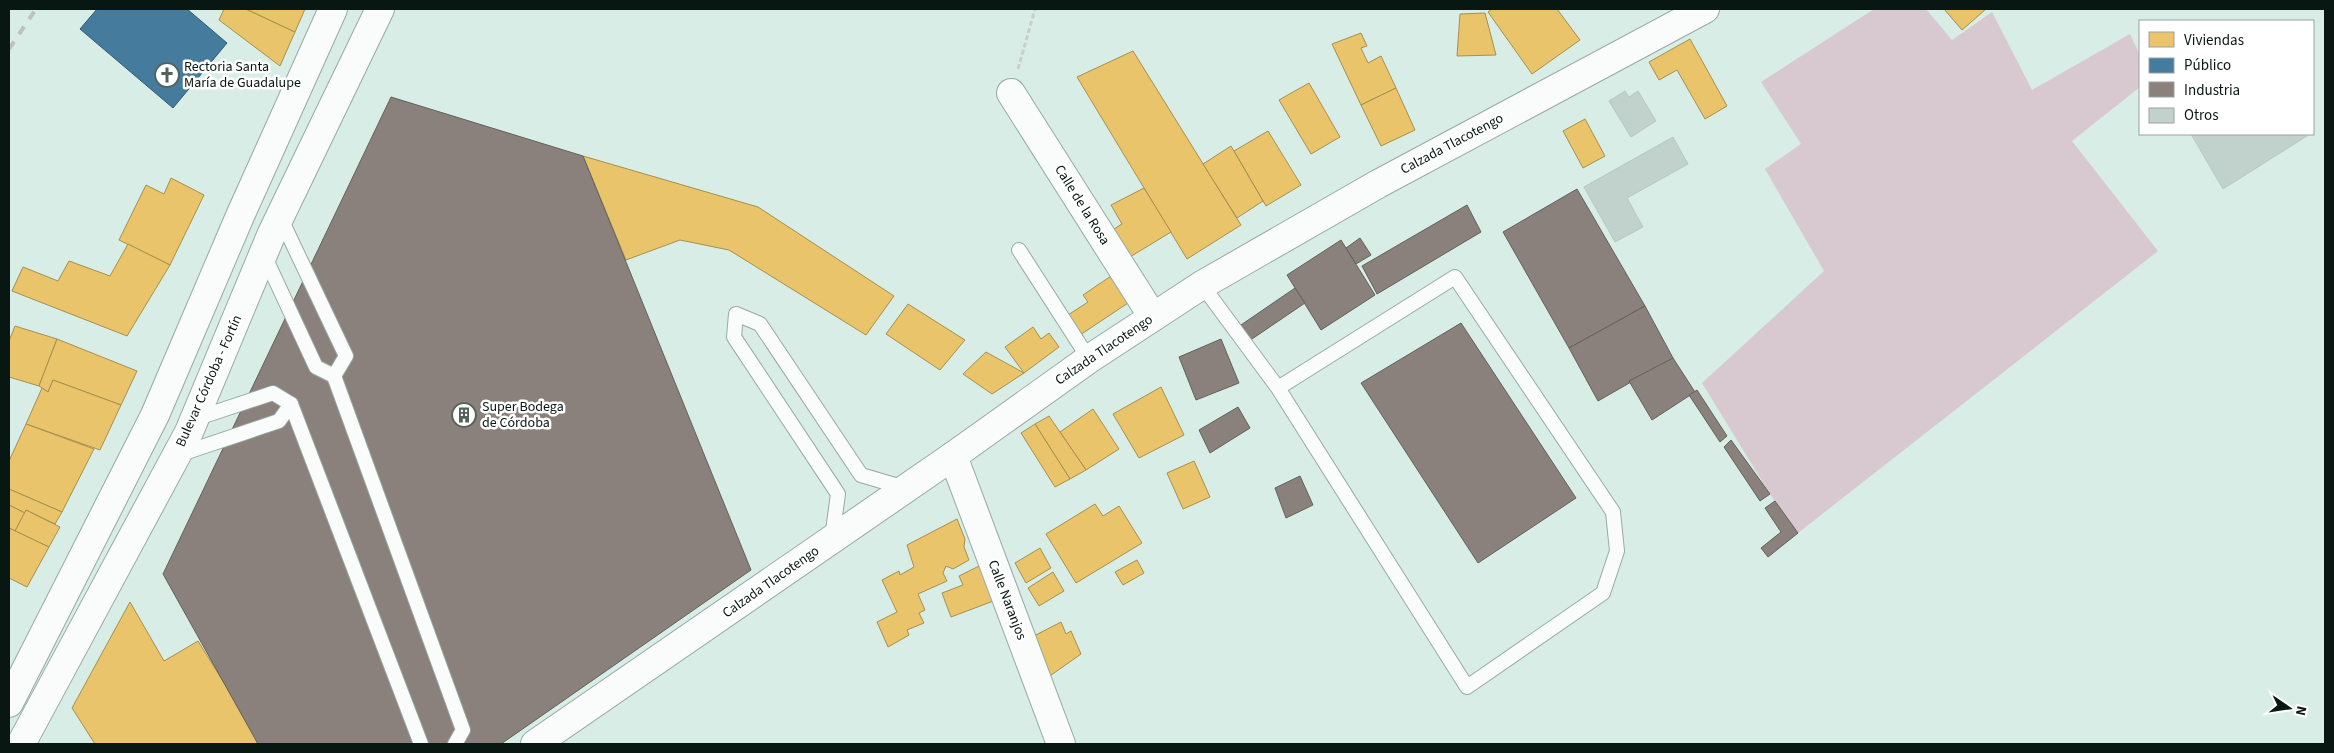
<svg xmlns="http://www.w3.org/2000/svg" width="2334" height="753" font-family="'Source Sans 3',sans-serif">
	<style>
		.green { fill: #d8c9d0 }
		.homes { fill: #e9c46a; stroke: #a6904f }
		.public { fill: #457b9d; stroke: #335d73 }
		.industry { fill: #8a817c; stroke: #63615c }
		.building { fill: #c1d2cc; stroke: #b7c8c1 }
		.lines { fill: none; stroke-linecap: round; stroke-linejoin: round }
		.lane-casing { stroke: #98a9a3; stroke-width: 16 }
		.street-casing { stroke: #98a9a3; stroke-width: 30 }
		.secondary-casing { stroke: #98a9a3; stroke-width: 30 }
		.primary-casing { stroke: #98a9a3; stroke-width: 30 }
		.path { stroke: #c9cfcd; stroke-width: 3; stroke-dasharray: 5 2.5; stroke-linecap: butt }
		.lane { stroke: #f9fcfb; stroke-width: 14 }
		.street { stroke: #f9fcfb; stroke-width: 28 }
		.secondary { stroke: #f9fcfb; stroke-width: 28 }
		.primary { stroke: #f9fcfb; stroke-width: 28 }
		.rail { stroke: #bdc2c0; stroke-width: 4; stroke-dasharray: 9 9; stroke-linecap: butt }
		.labels { text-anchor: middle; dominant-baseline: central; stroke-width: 5; stroke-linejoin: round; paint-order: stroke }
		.poi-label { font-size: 14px; fill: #081711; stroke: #fff; text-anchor: start }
		.street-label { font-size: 14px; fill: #081711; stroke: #fff }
	</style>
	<rect width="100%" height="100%" fill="#d7ede5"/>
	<!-- green -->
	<path class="green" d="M1874 9H1926L1952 40 1992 12 2032 90 2130 34 2140 55V87L2072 141 2158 251 1798 533 1770 494 1702 383 1824 271 1765 169 1801 144 1761 82Z"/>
	<!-- homes -->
	<g class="homes">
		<path d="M224 9H246L295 32 280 66 219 20Z"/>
		<path d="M246 9H305L295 32Z"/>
		<path d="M1492 9H1557L1580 40 1532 74 1488 12Z"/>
		<path d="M1944 9H1986L1962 30Z"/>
		<path d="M1485 13 1496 55 1457 56 1460 14Z"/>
		<path d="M1361 33 1367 46 1361 48 1368 63 1381 56 1396 88 1361 105 1332 44Z"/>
		<path d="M1690 39 1727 106 1705 119 1677 70 1659 80 1649 62Z"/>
		<path d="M1133 51 1241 225 1187 259 1077 77Z"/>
		<path d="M1309 83 1340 137 1311 154 1279 100Z"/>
		<path d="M1396 88 1415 130 1381 146 1361 105Z"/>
		<path d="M1585 119 1605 156 1583 168 1563 131Z"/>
		<path d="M1268 131 1301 185 1266 206 1234 151Z"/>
		<path d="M1231 146 1263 201 1237 218 1203 164Z"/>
		<path d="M583 156 758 207 894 296 866 335 729 250 680 240 626 260Z"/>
		<path d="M171 178 204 195 170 265 119 240 146 185 164 194Z"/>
		<path d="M1144 188 1171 232 1125 260 1106 234 1122 224 1111 205Z"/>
		<path d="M128 244 170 265 127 336 12 291 23 267 58 281 69 261 110 276Z"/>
		<path d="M1111 276 1128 303 1080 335 1068 315 1088 302 1083 295Z"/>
		<path d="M908 304 965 340 940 370 886 334Z"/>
		<path d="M15 326 57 339 39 386 9 377V341Z"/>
		<path d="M1033 327 1041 339 1049 333 1059 347 1024 373 1005 347Z"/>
		<path d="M57 339 137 371 121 405 53 380 48 392 39 386Z"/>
		<path d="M986 352 1024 373 992 394 963 374Z"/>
		<path d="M53 380 121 405 100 450 26 424 42 388 48 392Z"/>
		<path d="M1161 387 1184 435 1139 458 1113 414Z"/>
		<path d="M1093 409 1119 449 1086 470 1060 432Z"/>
		<path d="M1049 416 1086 470 1070 479 1035 424Z"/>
		<path d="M26 424 94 449 62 512 9 489V461Z"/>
		<path d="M1035 424 1070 479 1055 487 1021 433Z"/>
		<path d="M1194 461 1210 497 1183 509 1167 473Z"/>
		<path d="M9 489 62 512 55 524 26 510 25 513 9 505Z"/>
		<path d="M1095 504 1103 516 1119 506 1142 543 1076 583 1046 534Z"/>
		<path d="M9 505 25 513 15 531 9 528Z"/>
		<path d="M26 510 60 527 49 547 15 531Z"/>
		<path d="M957 519 965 539 964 547 969 560 953 569 946 566 943 573 947 581 918 594 925 610 919 613 924 623 907 630 909 635 888 647 877 622 897 612 882 580 899 571 900 575 914 567 907 545Z"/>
		<path d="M9 528 49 547 27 587 9 578Z"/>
		<path d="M1040 548 1051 568 1026 583 1015 563Z"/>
		<path d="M1137 560 1144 573 1123 585 1115 572Z"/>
		<path d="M981 565 996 600 951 617 942 593 963 585 959 576Z"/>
		<path d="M1053 572 1064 591 1039 606 1028 588Z"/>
		<path d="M130 602 164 661 198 641 262 744H95L72 708Z"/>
		<path d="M1061 622 1066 634 1071 631 1081 654 1047 678 1032 637Z"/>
	</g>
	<!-- public -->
	<path class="public" d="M97 9H187L227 43 173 108 80 29Z"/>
	<!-- industry -->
	<g class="industry">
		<path d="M391 97 583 156 751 570 501 744H258L163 574Z"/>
		<path d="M1577 189 1645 306 1569 348 1503 232Z"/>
		<path d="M1467 205 1481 232 1377 294 1362 266Z"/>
		<path d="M1360 238 1371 255 1356 264 1346 248Z"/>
		<path d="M1341 240 1375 295 1321 330 1287 275Z"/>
		<path d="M1295 288 1305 303 1249 341 1238 327Z"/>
		<path d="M1645 306 1673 358 1598 401 1569 348Z"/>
		<path d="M1461 323 1576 498 1478 563 1361 383Z"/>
		<path d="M1221 339 1239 383 1196 400 1179 357Z"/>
		<path d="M1673 358 1695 392 1652 420 1629 381Z"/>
		<path d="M1697 390 1727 436 1720 442 1689 395Z"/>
		<path d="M1238 407 1250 428 1210 453 1199 430Z"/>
		<path d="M1731 440 1770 494 1760 501 1724 447Z"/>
		<path d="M1300 476 1313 505 1286 518 1275 488Z"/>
		<path d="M1775 501 1798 533 1768 557 1761 548 1781 532 1765 508Z"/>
	</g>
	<!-- building -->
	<g class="building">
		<path d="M1625 91 1629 97 1638 91 1656 121 1631 137 1609 101Z"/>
		<path d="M2191 134H2305L2307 136 2223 189Z"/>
		<path d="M1673 137 1688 164 1627 198 1643 227 1615 242 1584 187Z"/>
	</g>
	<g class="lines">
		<!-- lane casing -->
		<g class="lane-casing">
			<g id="lane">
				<path d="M1019 250 1089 359"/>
				<path d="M264 255 316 367 334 376 346 356 280 217"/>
				<path d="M1202 285 1278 388 1467 687 1603 593 1617 551 1613 512 1455 277 1278 388"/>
				<path d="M334 376 463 730 455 744"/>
				<path d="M291 404 421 744"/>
				<path d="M178 455 279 421 291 404 273 393 195 419"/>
				<path d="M832 538 838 494 734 337 736 314 760 324 861 475 905 488"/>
			</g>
		</g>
		<!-- street casing -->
		<g class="street-casing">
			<g id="street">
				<path d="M1011 93 1153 317"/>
				<path d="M953 456 1061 744"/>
			</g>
		</g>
		<!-- secondary casing -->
		<g class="secondary-casing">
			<path id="secondary" d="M535 744 953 456 1089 359 1202 285 1378 184 1705 9"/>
		</g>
		<!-- primary casing -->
		<g class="primary-casing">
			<g id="primary">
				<path d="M9 703 155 415 240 216 333 9"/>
				<path d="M21 744 189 432 272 233 380 9"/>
			</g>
		</g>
		<!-- path -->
		<path class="path" d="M1018 69 1035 9"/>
		<!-- lane -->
		<use href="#lane" class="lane"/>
		<!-- street -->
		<use href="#street" class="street"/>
		<!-- secondary -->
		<use href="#secondary" class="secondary"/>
		<!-- primary -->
		<use href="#primary" class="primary"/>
		<!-- rail -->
		<path class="rail" d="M9 49 36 9"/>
	</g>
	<!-- icons -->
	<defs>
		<g id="church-ring" transform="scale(1.25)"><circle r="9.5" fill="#fff" stroke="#50625b" stroke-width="1.5"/><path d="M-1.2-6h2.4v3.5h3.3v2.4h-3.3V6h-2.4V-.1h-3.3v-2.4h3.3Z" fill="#50625b"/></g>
		<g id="building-ring" transform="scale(1.25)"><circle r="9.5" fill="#fff" stroke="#50625b" stroke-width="1.5"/><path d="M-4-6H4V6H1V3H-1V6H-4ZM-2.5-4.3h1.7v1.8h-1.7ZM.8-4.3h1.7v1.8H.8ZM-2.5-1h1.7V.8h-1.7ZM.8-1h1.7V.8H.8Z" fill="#50625b"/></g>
	</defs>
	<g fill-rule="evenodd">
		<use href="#church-ring" x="167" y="75"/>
		<use href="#building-ring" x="464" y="415"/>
	</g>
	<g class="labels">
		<!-- poi labels -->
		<g class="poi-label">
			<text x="184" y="67">Rectoria Santa<tspan x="184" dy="16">María de Guadalupe</tspan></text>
			<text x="482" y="407">Super Bodega<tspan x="482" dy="16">de Córdoba</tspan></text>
		</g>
		<!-- street labels -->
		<g class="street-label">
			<text transform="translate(1452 144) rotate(-28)">Calzada Tlacotengo</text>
			<text transform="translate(1082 205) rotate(58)">Calle de la Rosa</text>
			<text transform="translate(1104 350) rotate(-34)">Calzada Tlacotengo</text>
			<text transform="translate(209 381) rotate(-66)">Bulevar Córdoba - Fortín</text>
			<text transform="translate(771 582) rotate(-35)">Calzada Tlacotengo</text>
			<text transform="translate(1007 600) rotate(69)">Calle Naranjos</text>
		</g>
	</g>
	<!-- border -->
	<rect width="2334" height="753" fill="none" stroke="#081711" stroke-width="20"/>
	<!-- legend -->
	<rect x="2139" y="20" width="175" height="115" fill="#ffffff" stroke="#9ca2a0"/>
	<rect x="2149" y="32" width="25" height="15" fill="#e9c46a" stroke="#9ca2a0"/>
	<text x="2184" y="45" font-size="15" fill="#081711">Viviendas</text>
	<rect x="2149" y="58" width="25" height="15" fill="#457b9d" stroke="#9ca2a0"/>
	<text x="2184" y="70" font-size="15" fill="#081711">Público</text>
	<rect x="2149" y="82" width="25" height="15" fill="#8a817c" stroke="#9ca2a0"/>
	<text x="2184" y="95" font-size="15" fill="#081711">Industria</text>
	<rect x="2149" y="108" width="25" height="15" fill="#c1d2cc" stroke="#9ca2a0"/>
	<text x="2184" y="120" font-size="15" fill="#081711">Otros</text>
	<!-- north arrow -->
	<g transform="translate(2289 708) rotate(103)" stroke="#ffffff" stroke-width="4" paint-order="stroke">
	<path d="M0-4L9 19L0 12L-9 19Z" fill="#081711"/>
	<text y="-8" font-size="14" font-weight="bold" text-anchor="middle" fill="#081711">N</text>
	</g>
</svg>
